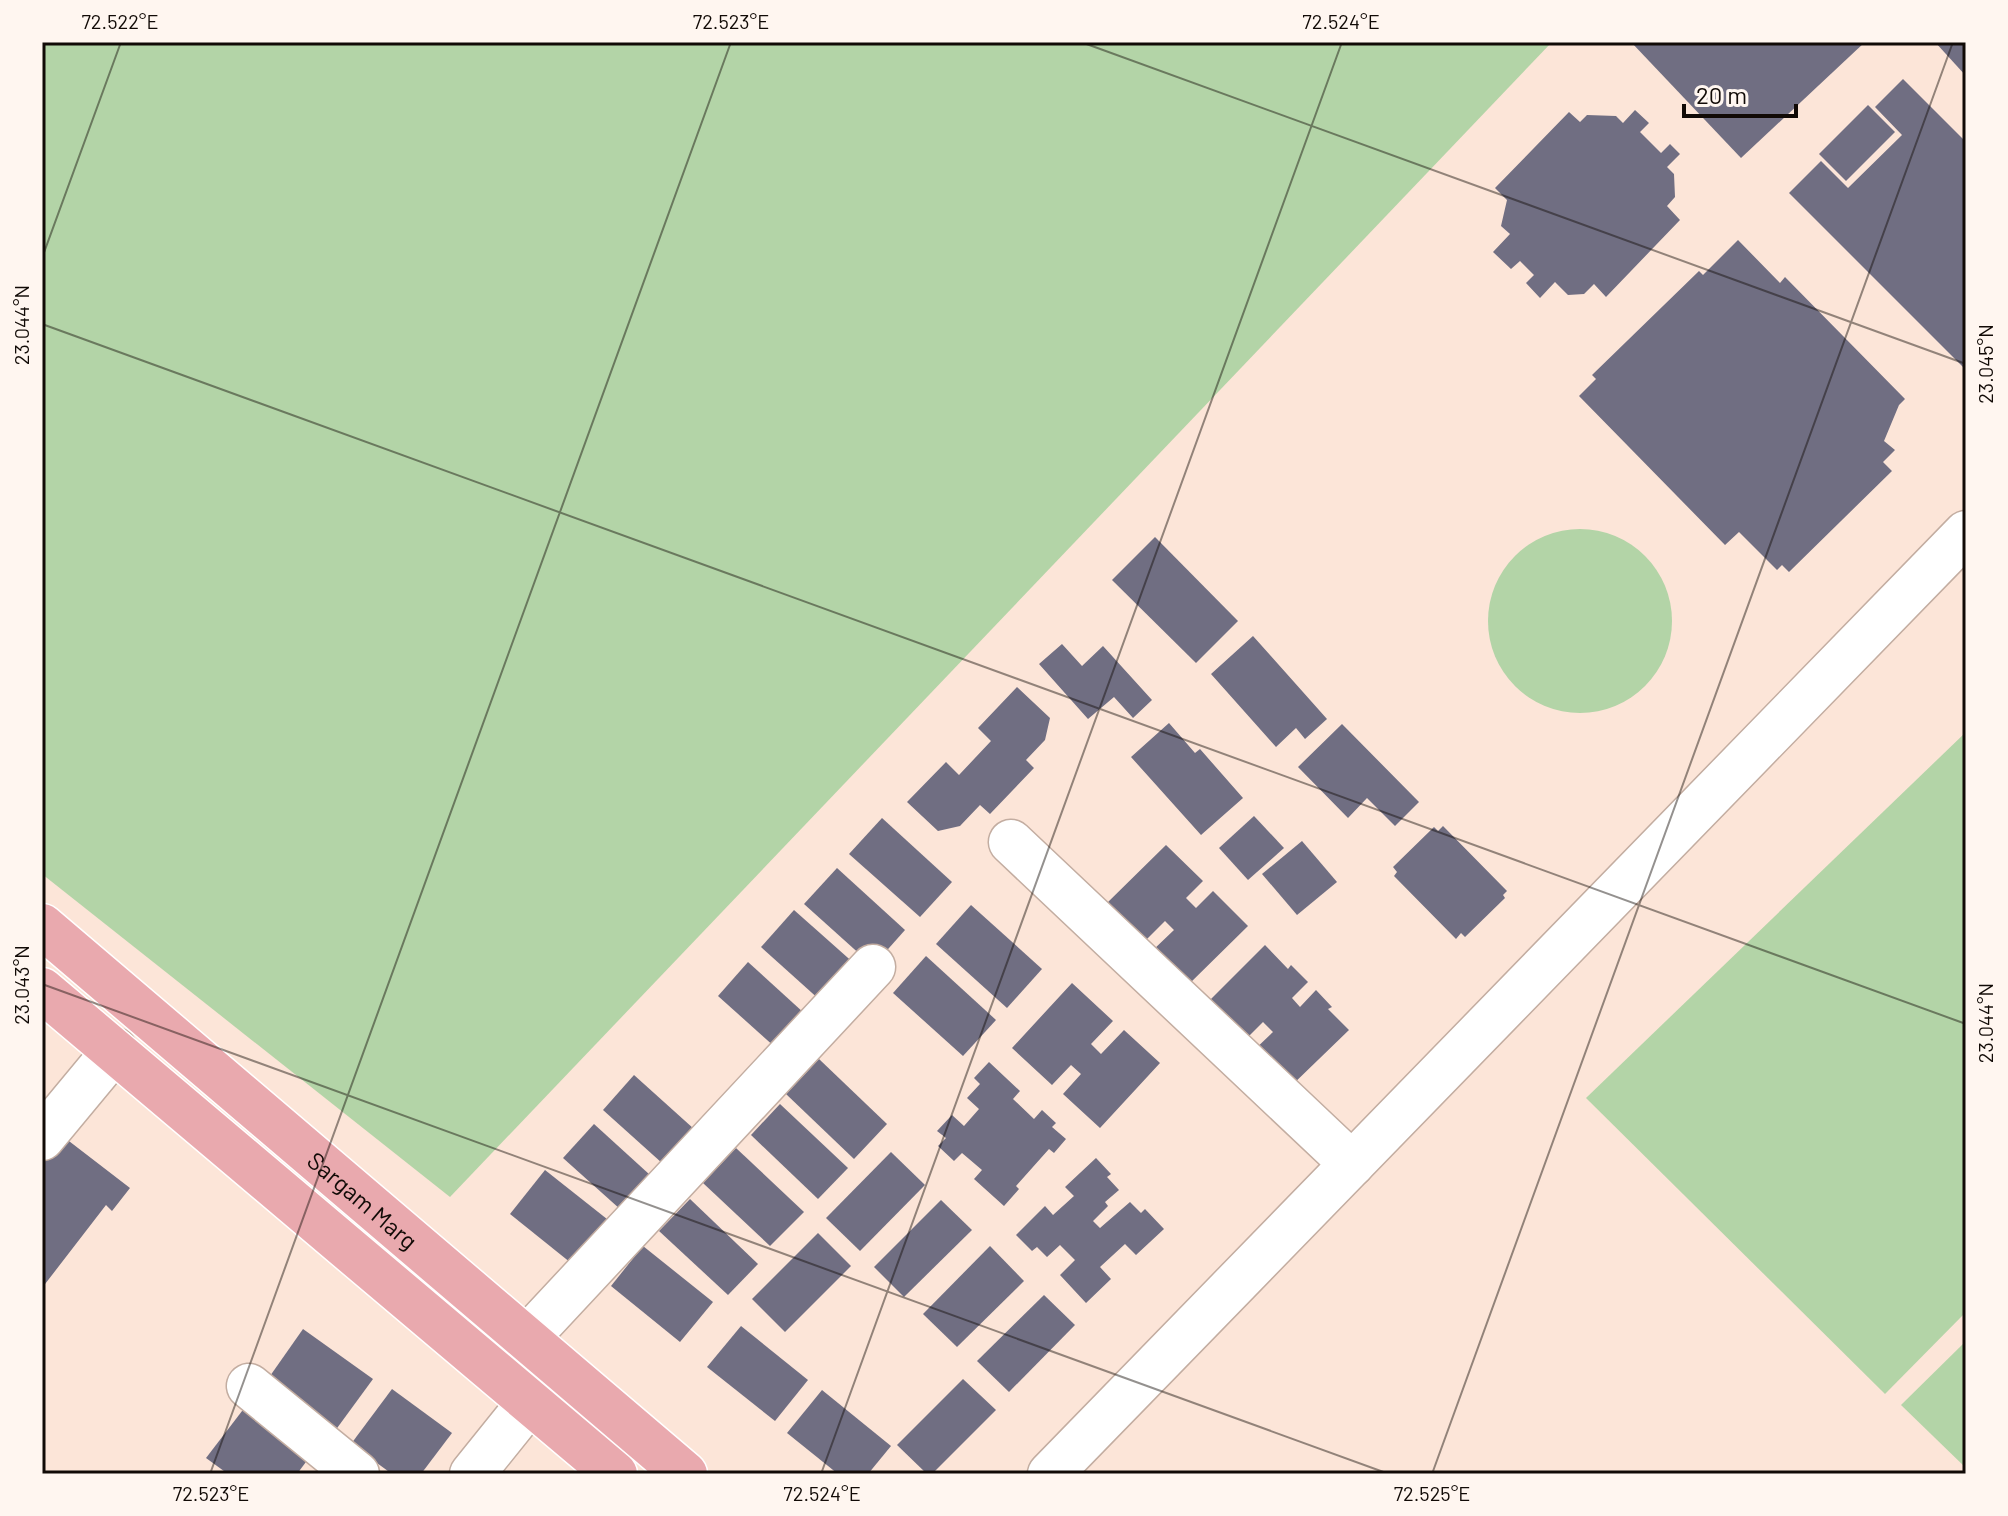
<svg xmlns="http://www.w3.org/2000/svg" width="2008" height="1516" font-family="Barlow,sans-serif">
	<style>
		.green { fill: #b3d4a7 }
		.building { fill: #706e82 }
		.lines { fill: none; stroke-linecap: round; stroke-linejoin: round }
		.minor-casing { stroke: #c3ada1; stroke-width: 47 }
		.major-casing { stroke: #fff; stroke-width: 47 }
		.minor { stroke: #fff; stroke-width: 44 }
		.major { stroke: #e9a9ae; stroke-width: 44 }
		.ticks { fill: none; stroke: #110a06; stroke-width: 2; stroke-opacity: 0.45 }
		.labels { text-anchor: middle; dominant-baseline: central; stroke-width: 6; stroke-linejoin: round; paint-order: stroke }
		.street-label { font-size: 24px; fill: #110a06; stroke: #fff6f0 }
		.neatline { fill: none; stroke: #110a06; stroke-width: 3 }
		.ticks-label { font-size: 20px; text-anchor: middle; fill: #110a06 }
	</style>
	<rect width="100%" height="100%" fill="#fce5d8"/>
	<!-- green -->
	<g class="green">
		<path d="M42 42H1552L450 1197 42 874Z"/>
		<circle cx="1580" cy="621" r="92"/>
		<path d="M1966 732V1312L1885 1394 1586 1098Z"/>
		<path d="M1966 1341V1468L1901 1405Z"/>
	</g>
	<!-- building -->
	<g class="building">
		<path d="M1631 42H1865L1741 158Z"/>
		<path d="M1935 42H1966V76Z"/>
		<path d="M1903 79 1966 142V370L1789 193 1821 161 1848 188 1902 135 1875 107Z"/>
		<path d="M1868 105 1895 132 1846 181 1819 154Z"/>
		<path d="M1635 110 1649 123 1640 132 1661 153 1670 144 1680 154 1667 167 1674 174 1675 197 1667 206 1680 220 1606 297 1594 284 1584 294 1568 295 1555 282 1540 298 1526 283 1534 275 1520 261 1511 269 1493 252 1510 234 1501 226 1507 200 1495 188 1569 112 1580 122 1587 115 1616 116 1623 123Z"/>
		<path d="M1738 240 1780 283 1785 277 1905 399 1899 405 1884 441 1895 450 1883 462 1892 471 1789 572 1782 565 1777 570 1739 532 1725 545 1579 396 1596 379 1592 375 1699 271 1703 275Z"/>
		<path d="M1155 537 1238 621 1196 663 1112 580Z"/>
		<path d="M1253 636 1327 719 1305 739 1296 728 1276 747 1211 674Z"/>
		<path d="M1062 644 1082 666 1103 646 1152 700 1133 718 1114 697 1088 719 1039 664Z"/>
		<path d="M1017 687 1050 718 1045 740 1026 760 1034 768 990 814 980 805 960 826 938 831 907 802 946 762 959 775 991 741 978 728Z"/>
		<path d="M1169 723 1195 753 1200 749 1243 798 1201 835 1131 757Z"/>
		<path d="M1342 724 1419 802 1395 826 1367 798 1348 818 1298 767Z"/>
		<path d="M1254 816 1284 848 1248 880 1219 848Z"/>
		<path d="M882 818 952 882 920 917 849 854Z"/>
		<path d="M1443 826 1507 891 1503 895 1505 898 1465 937 1461 933 1456 939 1394 876 1397 872 1393 867 1434 827 1438 831Z"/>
		<path d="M1302 841 1337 882 1297 915 1262 874Z"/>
		<path d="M1166 845 1203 881 1186 898 1196 908 1213 891 1248 926 1187 986 1152 951 1174 930 1165 921 1143 943 1106 904Z"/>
		<path d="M837 868 905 930 873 966 804 904Z"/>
		<path d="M971 905 1042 969 1007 1008 936 944Z"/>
		<path d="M794 910 865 973 831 1010 761 947Z"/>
		<path d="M1265 945 1288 969 1291 965 1308 982 1292 998 1300 1007 1316 990 1332 1007 1328 1009 1349 1030 1288 1089 1251 1053 1273 1032 1263 1022 1242 1043 1204 1006Z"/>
		<path d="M926 956 996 1020 963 1056 893 993Z"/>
		<path d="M748 962 815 1023 785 1056 718 996Z"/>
		<path d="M1072 983 1113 1021 1091 1044 1101 1054 1124 1030 1160 1063 1100 1128 1063 1094 1081 1074 1071 1065 1052 1085 1012 1048Z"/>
		<path d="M819 1059 887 1124 854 1159 786 1094Z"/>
		<path d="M989 1062 1020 1091 1013 1099 1034 1119 1042 1110 1056 1123 1052 1127 1066 1139 1054 1153 1049 1149 1016 1186 1019 1189 1004 1206 974 1179 982 1170 962 1153 954 1161 938 1146 946 1138 937 1131 952 1115 964 1126 979 1109 967 1098 980 1084 974 1078Z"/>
		<path d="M634 1075 704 1138 672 1172 603 1110Z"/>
		<path d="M780 1104 848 1168 818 1199 751 1135Z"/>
		<path d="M594 1124 661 1185 630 1218 563 1158Z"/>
		<path d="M65 1138 130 1188 112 1211 106 1205 42 1288V1155L48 1160Z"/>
		<path d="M736 1148 804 1212 770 1246 703 1183Z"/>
		<path d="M891 1152 925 1185 860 1251 826 1218Z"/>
		<path d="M1096 1158 1111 1174 1107 1177 1119 1190 1105 1202 1108 1206 1093 1221 1100 1228 1130 1202 1141 1213 1145 1209 1164 1229 1136 1255 1125 1244 1100 1267 1111 1279 1086 1303 1060 1275 1075 1260 1060 1245 1047 1257 1037 1247 1032 1251 1016 1235 1045 1206 1053 1215 1074 1196 1065 1187Z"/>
		<path d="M545 1170 612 1223 576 1267 510 1214Z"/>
		<path d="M690 1199 758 1264 728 1295 659 1231Z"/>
		<path d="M941 1200 972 1230 904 1297 874 1267Z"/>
		<path d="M818 1233 851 1266 785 1332 752 1299Z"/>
		<path d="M643 1246 713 1302 680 1342 611 1286Z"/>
		<path d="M990 1246 1024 1281 957 1347 923 1314Z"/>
		<path d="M1044 1295 1075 1325 1009 1392 977 1361Z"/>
		<path d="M741 1326 808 1380 775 1421 707 1367Z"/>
		<path d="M303 1329 373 1379 332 1435 263 1386Z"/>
		<path d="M963 1379 996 1410 932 1474H927L897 1445Z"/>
		<path d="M392 1389 452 1433 421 1474H392L351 1444Z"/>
		<path d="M822 1390 891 1446 868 1474H838L787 1433Z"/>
		<path d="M252 1398 317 1447 297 1474H228L206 1458Z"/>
	</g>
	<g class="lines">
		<!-- minor casing -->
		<g class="minor-casing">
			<g id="minor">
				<path d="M1011 842 1352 1164"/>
				<path d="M42 1138 115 1050"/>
				<path d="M526 1339 873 967"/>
				<path d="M249 1386 357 1474"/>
				<path d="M472 1474 530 1402"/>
				<path d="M1050 1474 1966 533"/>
			</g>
		</g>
		<!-- major casing -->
		<g class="major-casing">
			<g id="major">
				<path id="s1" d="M42 926 685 1474"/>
				<path d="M42 990 615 1474"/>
			</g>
		</g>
		<!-- minor -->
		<use href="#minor" class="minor"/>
		<!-- major -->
		<use href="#major" class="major"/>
	</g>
	<!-- ticks -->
	<path class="ticks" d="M1081 42 1966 364M42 258 121 42M42 324 1966 1024M42 984 1389 1474M210 1474 731 42M821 1474 1342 42M1432 1474 1953 42"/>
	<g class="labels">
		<!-- street labels -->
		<g class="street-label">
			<text stroke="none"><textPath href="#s1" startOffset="422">Sargam Marg</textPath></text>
		</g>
	</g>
	<!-- border -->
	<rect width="2008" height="1516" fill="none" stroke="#fff6f0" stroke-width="88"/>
	<!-- scale -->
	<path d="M1684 104v12h112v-12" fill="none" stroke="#110a06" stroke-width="4"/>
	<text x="1696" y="104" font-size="24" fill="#110a06" stroke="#fff6f0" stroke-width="6" paint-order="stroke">20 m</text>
	<rect x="44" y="44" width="1920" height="1428" class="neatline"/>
	<g class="ticks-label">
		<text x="120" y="29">72.522°E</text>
		<text x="731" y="29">72.523°E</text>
		<text x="1341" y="29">72.524°E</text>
		<text transform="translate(22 325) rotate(-90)" y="7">23.044°N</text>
		<text transform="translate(1986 364) rotate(-90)" y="7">23.045°N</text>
		<text transform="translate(22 985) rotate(-90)" y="7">23.043°N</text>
		<text transform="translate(1986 1023) rotate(-90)" y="7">23.044°N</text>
		<text x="211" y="1501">72.523°E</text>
		<text x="822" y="1501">72.524°E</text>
		<text x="1432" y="1501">72.525°E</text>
	</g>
</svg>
